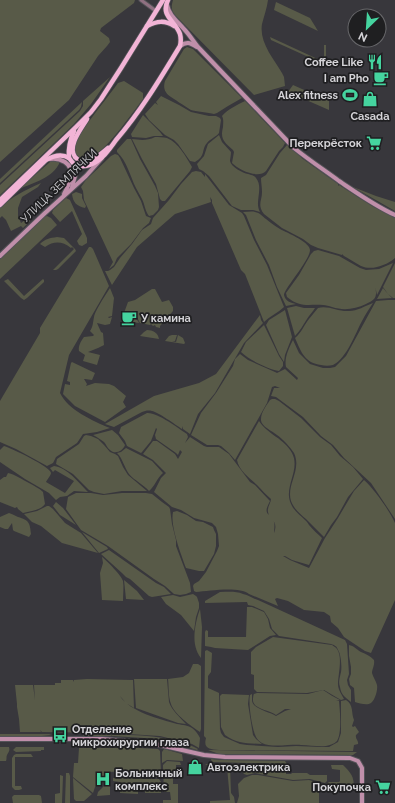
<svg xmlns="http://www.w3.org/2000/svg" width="395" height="803" font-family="Raleway,sans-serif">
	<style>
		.green { fill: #585a48 }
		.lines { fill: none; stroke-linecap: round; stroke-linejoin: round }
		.minor-casing { stroke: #545358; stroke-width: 5 }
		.secondary-casing { stroke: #545358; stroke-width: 6 }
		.trunk-casing { stroke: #545358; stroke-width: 6 }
		.minor { stroke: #8f7081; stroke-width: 3 }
		.secondary { stroke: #c08faa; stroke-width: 4 }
		.trunk { stroke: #f2b4d6; stroke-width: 4.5 }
		.labels { text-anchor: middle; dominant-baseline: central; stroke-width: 3.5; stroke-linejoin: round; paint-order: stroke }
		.poi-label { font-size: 11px; font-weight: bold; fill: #d4d3d7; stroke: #1f1f21; text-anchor: end }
		.street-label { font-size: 11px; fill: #d4d3d7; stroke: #1f1f21 }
	</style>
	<rect width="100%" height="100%" fill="#38373c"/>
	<!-- green -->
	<g class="green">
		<path d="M0 0H135L134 3 101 28 100 31 109 38 110 42 107 46 98 56 69 100 0 162Z"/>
		<path d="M173 0H268C267 8 264 16 262 24 259 42 273 58 282 73L284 77 285 86 254 95 176 16C171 10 171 7 173 0Z"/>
		<path d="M276 2 310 18 318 31 274 10Z"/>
		<path d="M270 37 324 62V45H326V65L271 40Z"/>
		<path d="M187 47 193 49 242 98 228 106 217 113 214 114C209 113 195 111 191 110 187 108 184 105 180 103 172 97 161 94 165 81L184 49Z"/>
		<path d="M110 77 91 104 74 124 0 195V185L80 111 83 106V101Z"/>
		<path d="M124 81 143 93V99C132 113 104 155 87 159 86 160 83 159 81 159 78 156 75 154 74 149 73 138 110 95 118 83Z"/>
		<path d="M293 85 329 101V110L288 92Z"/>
		<path d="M161 96 179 105 191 112 209 116H216L220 118 221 120 219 133C216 137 210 139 207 143 201 150 206 156 195 162L194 160 195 162 190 161 178 144 174 140 165 135 149 120 145 114 155 103 158 105 156 102Z"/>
		<path d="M245 101 285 143 283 147 279 151 266 171C258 179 239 170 232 163L234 152 233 150C224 142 220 139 223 127 223 123 224 120 222 116 228 109 237 105 245 101Z"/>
		<path d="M82 102 81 107 79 110 0 183V179Z"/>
		<path d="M143 115 160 132 163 136H154L146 138 132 137 131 134Z"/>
		<path d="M219 135 222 142 231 152C231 155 230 159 230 161 231 167 243 173 248 174 251 175 254 175 256 178 264 188 254 202 260 212L253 210H241L232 206 209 176 203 171 199 169 197 164 204 156 208 144Z"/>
		<path d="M155 137C159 137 163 137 167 138 179 143 186 157 192 167L190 171 165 201H162L160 199 156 184 142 159 132 139C140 140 147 141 155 137Z"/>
		<path d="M127 139H131L140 159 155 186 158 193 159 207 158 210 153 215 149 216C145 211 145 205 142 199 140 195 138 192 136 188 130 176 127 161 117 152V150Z"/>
		<path d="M287 145 303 159 338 184V186L339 185 372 206 395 218V258C387 265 372 271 361 266 355 263 350 259 344 256L342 254V255L318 248 321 240 318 248 311 245 303 239 282 228 264 214C257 205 262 201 262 192 262 187 261 183 261 178L266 175 280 153Z"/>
		<path d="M115 154 118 155 120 158 134 188 141 201 146 216 151 218 149 223 143 228 131 244 117 258 114 265 109 269 113 262 84 200 83 191 81 187 86 180 111 156Z"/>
		<path d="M55 160 59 161 60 162C53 178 33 183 19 189L50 162Z"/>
		<path d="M196 171 201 172 205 177V174L229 205 242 213 244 216 254 240 267 265 284 307C278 313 270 316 264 322L245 274 241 270 212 203V200L210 197 211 202 175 214 137 247 112 285 105 271H108L110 270 114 267 120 258 132 244 142 230 151 224 153 218 169 200 181 184 192 172Z"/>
		<path d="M41 183 38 187 22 197 18 208V216L21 223 28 218 30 221 23 228 21 226 11 231 6 220 2 216 0 218V208C14 195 24 191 41 183Z"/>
		<path d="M353 187 376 196 395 202V211Z"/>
		<path d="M76 192 82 194V198L86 206 85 208C77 206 73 203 72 194Z"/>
		<path d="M66 198 70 200 87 238V243L82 246 79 245 77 241 82 234 72 211 60 222 52 213 53 210Z"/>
		<path d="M243 212C247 212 252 211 255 212 260 213 262 216 266 219 272 224 279 229 286 232 292 235 310 243 310 250 310 260 284 289 284 295 285 301 291 303 296 304L286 306 277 287 269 265 256 240 246 215Z"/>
		<path d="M47 216 51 218 57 225 0 279V259L44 217Z"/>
		<path d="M57 237 64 238 75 249 76 251 58 269 56 270H53L74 249 72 247 71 248C62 241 54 241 45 247L40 244C45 239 50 238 57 237Z"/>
		<path d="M89 247H91L93 249 109 286 69 355 60 393C68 410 93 421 110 428L97 432 83 434 77 443 56 457 53 463 47 466 16 449 0 442V401L40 333V328Z"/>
		<path d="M318 250 339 256 360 268 366 270 379 269 393 263 377 295 374 281C375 286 378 295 374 299 372 301 368 303 366 304 355 309 344 311 332 307 329 306 326 305 323 305 308 304 300 308 287 297L286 293 299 275 311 254 314 251Z"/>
		<path d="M395 263V298H393L388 294 392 298 377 299 383 288 388 294 383 287Z"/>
		<path d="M8 279 24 296 43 279 44 280V282L27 298 24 300 21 298 4 281Z"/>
		<path d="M110 288 114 298 112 316 108 317 109 318 112 317 110 324 105 325 97 323 101 332 103 333 104 345 98 348 88 352 100 355 97 365 83 361 85 355 79 351C78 346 81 341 84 337L93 336 94 335 90 331C93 327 93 322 94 317 95 311 106 294 110 288Z"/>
		<path d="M152 289H155L162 302 169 300 173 307V311L160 326V328L156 327 155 325 153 326 151 324 150 325 140 323 137 317H136V319L138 321 139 323 132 322 133 317 127 315 126 318 124 317V313L128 302 135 300Z"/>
		<path d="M388 300H395V519L371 483 344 458 333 445 321 436 303 417 276 397 271 396 274 388H280L275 386 272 387 267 403 235 460 229 453 221 446 218 445H207L191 435 201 413 216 393 233 366 235 359 240 354 248 360 275 372 277 373 285 369 297 380 298 378 286 367C284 358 289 348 293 340L299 353 310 364 323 368H330L335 367 346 356 376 301Z"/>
		<path d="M373 303C369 309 365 315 362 321 355 334 347 358 333 365 329 366 325 366 321 365 305 363 301 352 295 338 302 332 304 325 309 319 312 315 315 312 318 308 328 305 339 312 349 311 357 311 365 306 373 303Z"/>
		<path d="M296 306 304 308H315C313 312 309 315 307 319 303 325 300 331 295 336L287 308Z"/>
		<path d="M285 310 292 337 285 355 284 362 279 354 266 325 269 320Z"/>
		<path d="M260 315 261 320 263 323 244 343 215 393 198 414 190 434 183 429 182 426V429C176 425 158 412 152 411 148 410 145 411 142 412L114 427 105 424 154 396 199 383 216 374Z"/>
		<path d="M264 325 279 356 283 362V366L279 371C268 369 249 360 241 352L246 342Z"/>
		<path d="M147 330C153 330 158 333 159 339L140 336 144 332Z"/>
		<path d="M172 335H177L175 341H172L176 342 178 335 183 338 185 343 184 344 165 341 169 336Z"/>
		<path d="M72 362 95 373 92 380 85 379H84L87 384 86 386 95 383 109 384 114 386 126 396 123 402 126 407 105 422 75 406 63 394 65 384 70 385V382L67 381 71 363Z"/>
		<path d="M272 399H275L279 401 301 418 320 437 331 445 340 456 353 467 363 479 348 497 337 517 331 525 324 537C318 531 312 525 306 519 300 514 294 509 291 501 286 485 302 470 294 453 291 448 282 438 277 435 272 431 260 426 261 419 261 412 267 405 270 400Z"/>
		<path d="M147 413C157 412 178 428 187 434L188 437 185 443 190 437 204 446 207 447H219L229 454 250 482 255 485 269 500 270 501C262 516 270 512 274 522 275 525 274 530 274 533 279 520 269 520 268 512 267 507 271 503 271 499 266 495 262 490 257 485 250 478 239 471 237 460L259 421C267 434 285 439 292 453 301 470 283 487 291 504 294 511 300 515 305 520 307 522 308 523 309 525 313 530 318 534 322 538L309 565 292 560 285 556H283L290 560 309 568 325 538 338 518 348 501 354 491 364 480C375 490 389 510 395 523V600L371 653 365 651 344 637 338 628 331 622 330 616 324 612 304 610 288 601 277 598 275 599 278 606 249 594C239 586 209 591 196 592L194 591 193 586 194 584 199 581 206 572 217 551 219 546 218 534 216 527 212 523 194 518 181 510 172 507 154 492 161 478 166 473 153 460 143 454 153 441H157L175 454 178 459 182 452 180 450 178 455 176 453 156 439 155 435 157 429 156 428 151 441 142 452 141 453 127 446 125 441 119 433 121 427Z"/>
		<path d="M112 430 118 435 125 445C123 451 115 455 110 450 107 448 106 444 104 442 100 439 97 437 93 435Z"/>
		<path d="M86 435 91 436 98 439 104 445 110 452 115 454 118 456 123 467 128 475 147 491H122L104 494 94 492 89 490 73 474 56 464 57 459 79 444 84 436Z"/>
		<path d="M4 446C11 448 51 467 51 473 51 475 47 480 46 482L65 493 74 481 55 470 53 472 50 468 54 466C68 468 78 482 88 492L74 491 67 496 60 497 56 500 49 493 25 479 0 462V450Z"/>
		<path d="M126 448 152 461 163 473C157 478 155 486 149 491 143 484 135 481 129 474 124 467 123 459 117 453L121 452Z"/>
		<path d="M8 473C16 475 21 479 29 483 34 486 39 488 43 492L45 504C41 510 31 511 23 513L18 509 17 507 15 508 0 502V480L4 477H6Z"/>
		<path d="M76 493H91L103 495 122 493H146L152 494 162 502 169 507 170 509 172 524 176 540V546L190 583 191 592 186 594 180 595 174 594 165 586 154 579 108 546 81 530 66 509 68 497Z"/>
		<path d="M56 502 63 508 76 525 60 515 53 506Z"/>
		<path d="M47 506H49L53 509 65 523 81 533 98 553 62 543 41 526 32 522 24 514 37 511Z"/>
		<path d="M177 511 187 515 196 521 203 522 213 527 214 530 216 534V546L214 554 204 571H199L186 568C181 554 170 526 173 512Z"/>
		<path d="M9 513C13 514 15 516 18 517 29 520 30 523 31 534L29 537 14 531 13 530 12 523 8 529H5L0 527V517Z"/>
		<path d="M82 532 107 547 108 549 99 553Z"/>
		<path d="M109 550 156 583 164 587 171 594 152 597 149 596 130 579 126 577 122 573 101 554Z"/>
		<path d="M102 557C107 561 122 576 123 581 124 587 123 594 123 601L102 600 100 573 103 563Z"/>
		<path d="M124 580 137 591 144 600 126 599Z"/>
		<path d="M220 592C228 592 236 591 243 594 249 595 253 599 258 600L345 640 347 644 349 674 347 680 348 685 351 690V702C346 698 341 695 340 687 338 682 340 677 341 672 342 667 341 654 338 650 337 646 334 645 331 644L279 636 272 629 269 619 264 611 253 606 248 605 247 602 205 603V601Z"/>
		<path d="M193 594 196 596 197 597 199 603V608L196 617 194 631 181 615 166 604 161 597 173 595 180 597Z"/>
		<path d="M247 607H252L264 612 268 619 270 628 276 635 270 636 248 650 215 648 211 647 205 646V632L206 630 208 631V637H246Z"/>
		<path d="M200 609 202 627 201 658C190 645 195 623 200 609Z"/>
		<path d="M273 637 332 645C333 646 336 647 337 649 343 657 338 675 338 684 338 690 342 695 344 699L341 700 324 690 307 693 257 692 254 689V675L251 674V652L256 647Z"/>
		<path d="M349 645C354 646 356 649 361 652 366 654 370 656 374 660 375 665 372 669 372 673 373 677 376 681 377 685 378 690 375 700 371 703 367 706 359 703 355 702L354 688 350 685 349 679 351 674V667L349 656Z"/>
		<path d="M207 650 212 653 211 672 208 676V688L217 692 219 693 220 729 221 733 224 737 240 744 247 745 278 747 296 746 321 747H329L338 742 341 733V701L346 700C354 705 351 713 354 720L352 726 353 727 355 726 359 732 356 735C355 739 359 741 358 744L354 745 353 751H349L219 750C210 749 203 749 206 738L204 736 205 651Z"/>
		<path d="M193 664H198L201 666V729L200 732C191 726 174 714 171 704 168 696 169 687 168 679L183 677 189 673Z"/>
		<path d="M87 679 133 680 134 708 126 703 120 696C130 712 160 719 177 724 183 725 187 725 192 728 196 731 198 734 200 738L199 748 192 744 160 736 112 733V732V733L42 732 40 730 41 732H20L19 719 17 707V704L15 685H33L35 700 34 685H55V689V683H61V680H73L74 682V680Z"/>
		<path d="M134 679H167L169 702C172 711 180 717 186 724L178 723 136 708Z"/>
		<path d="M323 690C329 694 334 697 340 700L336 701H339C340 711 342 733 337 741 334 744 330 745 326 746 318 747 310 745 301 745 292 744 270 748 262 743 260 742 257 739 256 737 252 729 248 703 250 695L252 694C252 696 252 698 252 700 252 709 270 712 276 716L285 711 291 709H285L276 715C270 710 254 709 253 701 253 700 253 695 254 694L257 693 308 694Z"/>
		<path d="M222 694 249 695 248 704 253 735 256 739 262 744C247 743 237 744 225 735L221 727 220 696Z"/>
		<path d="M0 734H49L52 735 42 736H0Z"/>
		<path d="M84 735C119 735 167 732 198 749L197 750 160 739 112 736 111 735V736H83Z"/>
		<path d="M115 744H138L155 746 156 747 109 746 108 745Z"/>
		<path d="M0 747H9C10 751 9 751 7 755 6 757 7 759 6 761H0Z"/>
		<path d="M16 747H44V750H41V751L16 752 13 750Z"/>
		<path d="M79 748H140L158 749 160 751 161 773 160 775 157 777 128 776 148 764 128 776H126V771L110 772 95 787 93 793 73 777 74 763H78Z"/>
		<path d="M164 749 182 754 183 761 167 760 162 763V752Z"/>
		<path d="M208 750 357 752 353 755 219 754Z"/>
		<path d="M16 754H31L33 757H15V786H21L22 789 19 790H15L12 787V758L14 755Z"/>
		<path d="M211 759 220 760 284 761H285L287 764 212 762Z"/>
		<path d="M167 761 180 762 181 765H176V772H181V778H173V784H178V803H163V800H171L170 792H164L163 767V765Z"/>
		<path d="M205 764 230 766 231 765H286V774H291L292 773H307L310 775H327V781L325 783 310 779 293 780 276 777 260 774 255 773 247 775 244 774 240 769 231 770 230 766 231 793 234 797 235 803H210V801L230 800 227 767H210Z"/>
		<path d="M331 765H343C351 773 354 776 354 788H347V786H324L329 782H339L340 781V770L332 769Z"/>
		<path d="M66 773H69L70 776V803H65Z"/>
		<path d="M60 775 63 776 62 803H55V794L60 793Z"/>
		<path d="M252 775H258L293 781 309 780 322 784 319 791V803H237L239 796 238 784 244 778Z"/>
		<path d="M73 778 92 794 84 801H76L74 799Z"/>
		<path d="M113 778 159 779 161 782V793H145V785H138V794L120 793V782L113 781Z"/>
		<path d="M109 781H110V795L97 796 98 792Z"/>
		<path d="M14 795H39L41 796 42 803H13L12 797Z"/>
	</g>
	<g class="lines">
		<!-- minor casing -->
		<g class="minor-casing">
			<path id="minor" d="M141 0 156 11"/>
		</g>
		<!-- secondary casing -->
		<g class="secondary-casing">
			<g id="secondary">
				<path d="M167 5C169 15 177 21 184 29 189 34 193 41 198 47L294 148C309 160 324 170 339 181 357 193 375 206 395 215"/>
				<path d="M180 46C187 41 190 43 197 47"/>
				<path d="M50 159C56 158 60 159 65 162 77 170 69 185 64 194"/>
				<path d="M72 187 75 176 74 164"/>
				<path d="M0 256 45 213 86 176 102 158"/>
				<path d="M0 739H102L151 743 204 755 225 757 350 758 358 761 362 768V803"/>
			</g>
		</g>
		<!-- trunk casing -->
		<g class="trunk-casing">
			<g id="trunk">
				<path d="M147 26C157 21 165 20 174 26"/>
				<path d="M87 119C81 129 67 146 75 157 78 160 82 163 86 162 94 161 102 153 108 148"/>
				<path d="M69 158C68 148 70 140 74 131"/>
				<path d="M0 200 76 127 91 112 101 99 121 68 163 0"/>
				<path d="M0 205 46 160C53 156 61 153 69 158 70 159 72 162 73 163 77 167 85 167 90 165 102 160 109 150 116 140 141 111 160 79 180 46 181 42 181 38 180 34 175 20 160 16 168 0"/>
			</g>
		</g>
		<!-- minor -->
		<use href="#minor" class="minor"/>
		<!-- secondary -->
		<use href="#secondary" class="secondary"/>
		<!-- trunk -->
		<use href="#trunk" class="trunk"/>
	</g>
	<!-- icons -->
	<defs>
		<g id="restaurant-bare" transform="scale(1.2)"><path d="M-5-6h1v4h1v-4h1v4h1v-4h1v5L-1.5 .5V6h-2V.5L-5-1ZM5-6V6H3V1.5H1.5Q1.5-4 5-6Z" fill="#45d49f" stroke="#1f1f21" stroke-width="2.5" paint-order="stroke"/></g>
		<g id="cafe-bare" transform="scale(1.2)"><path d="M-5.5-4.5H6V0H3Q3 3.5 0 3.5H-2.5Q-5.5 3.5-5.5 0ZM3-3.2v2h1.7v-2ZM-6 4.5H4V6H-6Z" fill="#45d49f" stroke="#1f1f21" stroke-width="2.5" paint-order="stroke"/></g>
		<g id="stadium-bare" transform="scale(1.2)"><path d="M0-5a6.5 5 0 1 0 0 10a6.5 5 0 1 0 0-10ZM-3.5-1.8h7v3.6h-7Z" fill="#45d49f" stroke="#1f1f21" stroke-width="2.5" paint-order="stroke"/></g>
		<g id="shop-bare" transform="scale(1.2)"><path d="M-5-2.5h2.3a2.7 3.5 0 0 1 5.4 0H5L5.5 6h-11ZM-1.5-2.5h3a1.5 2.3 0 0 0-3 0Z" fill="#45d49f" stroke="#1f1f21" stroke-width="2.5" paint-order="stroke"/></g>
		<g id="supermarket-bare" transform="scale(1.2)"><path d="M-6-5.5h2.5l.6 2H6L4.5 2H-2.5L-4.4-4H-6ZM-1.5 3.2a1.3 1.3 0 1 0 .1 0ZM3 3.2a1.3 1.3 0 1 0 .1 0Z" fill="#45d49f" stroke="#1f1f21" stroke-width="2.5" paint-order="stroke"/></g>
		<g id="bus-bare" transform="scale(1.2)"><path d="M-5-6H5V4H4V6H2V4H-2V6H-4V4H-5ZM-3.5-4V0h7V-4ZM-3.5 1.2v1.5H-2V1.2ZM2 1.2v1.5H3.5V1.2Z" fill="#45d49f" stroke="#1f1f21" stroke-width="2.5" paint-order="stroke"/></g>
		<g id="hospital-bare" transform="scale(1.2)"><path d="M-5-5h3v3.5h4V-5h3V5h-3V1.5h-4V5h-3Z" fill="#45d49f" stroke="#1f1f21" stroke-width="2.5" paint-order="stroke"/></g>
	</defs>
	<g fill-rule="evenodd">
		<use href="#restaurant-bare" x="375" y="62"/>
		<use href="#cafe-bare" x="381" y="78"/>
		<use href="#stadium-bare" x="350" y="95"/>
		<use href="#shop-bare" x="370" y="99"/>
		<use href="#supermarket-bare" x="374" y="143"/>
		<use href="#cafe-bare" x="129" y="318"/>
		<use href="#bus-bare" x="60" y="735"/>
		<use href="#shop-bare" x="195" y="767"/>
		<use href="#hospital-bare" x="103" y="779"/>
		<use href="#supermarket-bare" x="383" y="787"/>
	</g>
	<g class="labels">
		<!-- poi labels -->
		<g class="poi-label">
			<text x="363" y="62">Coffee Like</text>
			<text x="369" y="78">I am Pho</text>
			<text x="338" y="95">Alex fitness</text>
			<text x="370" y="116" text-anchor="middle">Casada</text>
			<text x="362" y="143">Перекрёсток</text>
			<text x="141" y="318" text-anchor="start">У камина</text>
			<text x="72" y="729" text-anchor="start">Отделение<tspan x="72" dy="13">микрохирургии глаза</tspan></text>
			<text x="207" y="767" text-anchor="start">Автоэлектрика</text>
			<text x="115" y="773" text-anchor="start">Больничный<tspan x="115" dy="13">комплекс</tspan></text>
			<text x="371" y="787">Покупочка</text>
		</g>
		<!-- street labels -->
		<g class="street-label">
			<text transform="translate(59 186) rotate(-44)">УЛИЦА ЗЕМЛЯЧКИ</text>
		</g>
	</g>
	<!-- north arrow -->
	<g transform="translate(367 28) rotate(205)"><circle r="19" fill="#1f1f21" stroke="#67676a"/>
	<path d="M0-3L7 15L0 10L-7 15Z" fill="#45d49f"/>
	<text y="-6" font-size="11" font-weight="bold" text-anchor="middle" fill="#d4d3d7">N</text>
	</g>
</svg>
